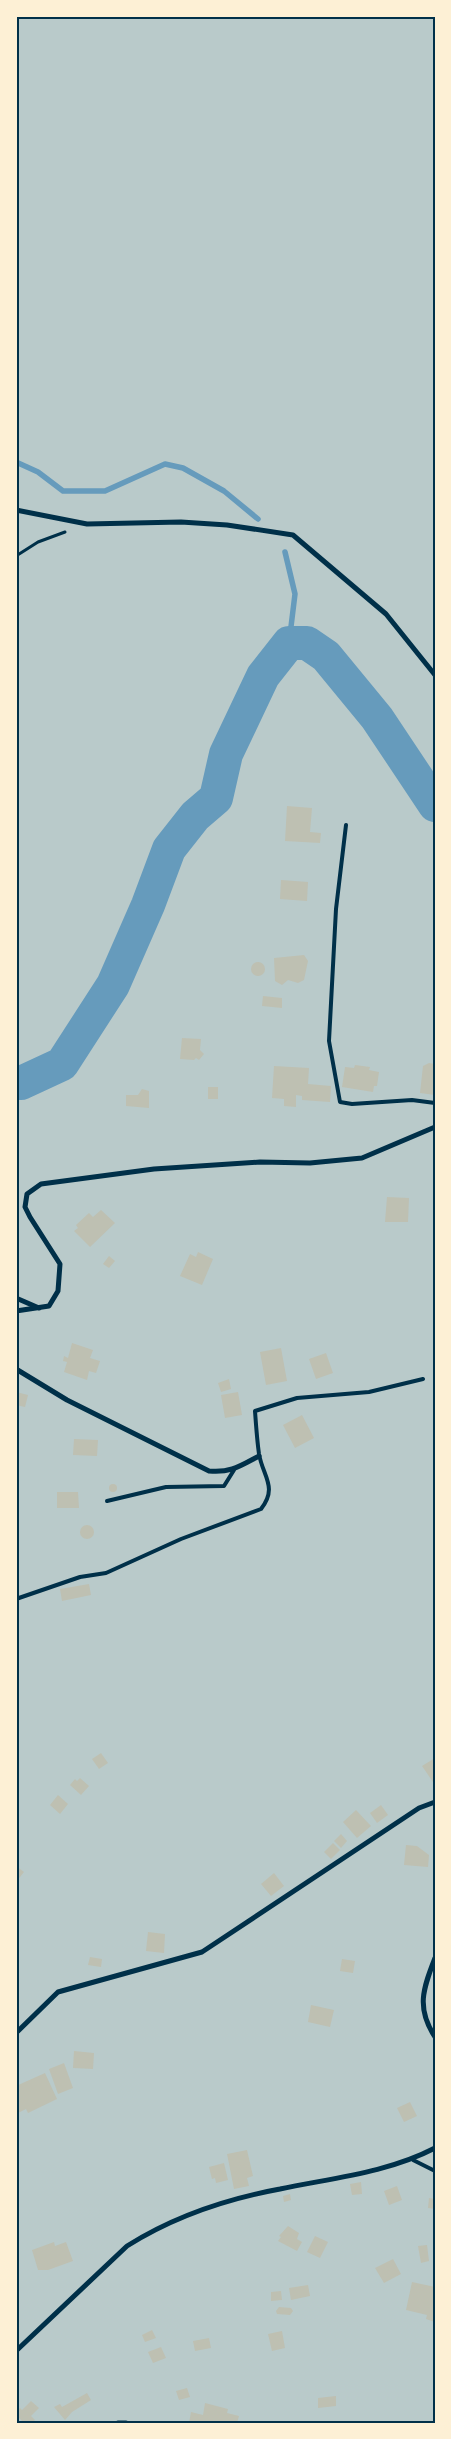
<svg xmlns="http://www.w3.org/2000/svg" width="451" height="2439" font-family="'PT Serif',serif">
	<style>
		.green { fill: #b9caca }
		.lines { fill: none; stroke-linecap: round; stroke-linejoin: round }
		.stream { stroke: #669bbc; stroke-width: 5.5 }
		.river { stroke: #669bbc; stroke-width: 34 }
		.building { fill: #bec0b2 }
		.path { stroke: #003049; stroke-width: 3 }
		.service { stroke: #003049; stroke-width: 4 }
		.minor { stroke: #003049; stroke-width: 5 }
		.neatline { fill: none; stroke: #003049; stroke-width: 2 }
	</style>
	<rect width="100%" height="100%" fill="#fdf0d5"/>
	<!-- green -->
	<rect class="green" x="16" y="16" width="419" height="2407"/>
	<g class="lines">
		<!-- stream -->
		<g class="stream">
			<path d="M16 462 38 472 63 491H105L165 464 183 468 224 491 258 519"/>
			<path d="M285 552 295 594 289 643"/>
		</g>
		<!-- river -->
		<path class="river" d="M16 1082 21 1083 62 1064 113 985 148 905 169 849 195 816 216 798 226 754 263 676 289 643H307L326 656 377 718 435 805"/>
	</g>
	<!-- building -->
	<g class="building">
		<path d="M287 806 312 808 310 832 321 833 320 843 285 841Z"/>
		<path d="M281 880 308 882 307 901 280 899Z"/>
		<path d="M304 955 308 961 304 980 298 983 288 980 282 985 275 981 274 958Z"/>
		<circle cx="258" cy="969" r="7"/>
		<path d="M263 996 282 998V1008L262 1006Z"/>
		<path d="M182 1038 201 1039 200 1050 204 1054 199 1060 196 1058 194 1060 180 1059Z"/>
		<path d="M429 1063 435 1064V1095L420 1093 423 1066Z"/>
		<path d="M355 1065 370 1067 369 1070 379 1072 377 1086H374L373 1092 342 1087 345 1067 354 1068Z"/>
		<path d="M274 1066 309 1068 308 1084 331 1086 330 1102 302 1100V1096L296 1095V1107L284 1106V1099L272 1098Z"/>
		<rect x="208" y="1087" width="10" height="12"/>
		<path d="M142 1089 149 1091V1108L126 1106V1095H138Z"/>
		<path d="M387 1197 409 1198 408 1222H385Z"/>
		<path d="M101 1210 115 1223 90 1247 74 1231 78 1228 76 1225 89 1213 93 1217Z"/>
		<path d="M198 1252 213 1259 202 1285 180 1276 190 1254 196 1257Z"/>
		<path d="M109 1256 115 1261 109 1268 103 1264Z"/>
		<path d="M72 1343 93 1350 90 1358 100 1361 96 1373 89 1371 87 1380 64 1372 67 1362 63 1361 64 1356 68 1358Z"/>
		<path d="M281 1348 287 1381 266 1385 260 1352Z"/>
		<path d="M326 1353 333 1373 316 1379 309 1359Z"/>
		<path d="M229 1379 231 1389 221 1392 218 1383Z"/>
		<path d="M16 1392 28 1395 25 1407 16 1405Z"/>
		<path d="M238 1392 242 1415 225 1418 221 1395Z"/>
		<path d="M302 1415 314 1438 295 1448 283 1425Z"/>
		<path d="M74 1439 98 1440 97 1456 73 1455Z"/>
		<circle cx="113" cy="1488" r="4"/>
		<path d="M57 1492H78L79 1508H57Z"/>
		<circle cx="87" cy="1532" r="7"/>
		<path d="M89 1584 91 1595 62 1601 60 1589Z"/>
		<path d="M101 1753 108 1763 99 1769 92 1759Z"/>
		<path d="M435 1758V1785L422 1766Z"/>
		<path d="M80 1778 89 1786 81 1795 70 1785 75 1779 77 1781Z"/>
		<path d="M58 1795 68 1804 60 1814 50 1805Z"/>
		<path d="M381 1805 388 1815 377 1823 370 1813Z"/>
		<path d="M356 1810 371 1826 357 1838 343 1822Z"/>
		<path d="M341 1834 347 1841 341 1848 334 1841Z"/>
		<path d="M333 1843 340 1850 331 1859 324 1852Z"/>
		<path d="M406 1845 417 1846 429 1855 428 1867 404 1865Z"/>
		<path d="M16 1866 24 1872 16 1882Z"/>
		<path d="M274 1873 284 1886 271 1896 261 1884Z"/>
		<path d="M148 1932 165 1934 164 1953 146 1951Z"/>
		<path d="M90 1957 102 1959 101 1967 88 1965Z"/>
		<path d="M342 1959 355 1961 353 1973 340 1971Z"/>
		<path d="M311 2005 334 2010 330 2027 308 2022Z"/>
		<path d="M74 2051 94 2053 93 2069 73 2068Z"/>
		<path d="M64 2063 73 2088 58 2094 49 2069Z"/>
		<path d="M45 2073 57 2099 28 2113 26 2109 16 2114V2086Z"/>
		<path d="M410 2102 417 2116 404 2122 397 2108Z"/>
		<path d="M247 2150 253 2176 247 2178 249 2186 234 2189 227 2154Z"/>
		<path d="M224 2163 228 2180 216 2183 215 2178 212 2179 209 2167Z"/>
		<path d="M361 2182 362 2194 352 2195 350 2184Z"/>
		<path d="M397 2186 402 2200 389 2205 384 2191Z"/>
		<path d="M290 2194 291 2200 284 2202 283 2196Z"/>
		<path d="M429 2198 435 2199V2209L428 2208Z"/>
		<path d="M288 2226 299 2233 297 2239 302 2242 297 2251 278 2241 281 2237 279 2236Z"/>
		<path d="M315 2236 328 2242 320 2258 307 2252Z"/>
		<path d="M54 2242 55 2246 66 2242 73 2261 48 2270H38L32 2250Z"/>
		<path d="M427 2245 429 2261 421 2263 418 2246Z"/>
		<path d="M393 2259 401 2274 384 2283 375 2268Z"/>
		<path d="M412 2282 435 2287V2322L426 2319 427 2315 406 2310Z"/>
		<path d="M308 2285 310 2296 291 2300 289 2288Z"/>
		<path d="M281 2291 282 2300 271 2301V2292Z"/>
		<path d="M279 2307 291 2308 293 2311 290 2315 277 2314 276 2311Z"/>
		<path d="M152 2330 156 2338 145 2342 142 2335Z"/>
		<path d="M282 2331 285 2348 272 2351 268 2334Z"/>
		<path d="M209 2338 211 2348 195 2351 193 2341Z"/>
		<path d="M161 2347 166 2358 153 2363 148 2352Z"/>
		<path d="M187 2388 190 2397 179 2400 176 2391Z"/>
		<path d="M87 2393 91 2400 72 2412 65 2420 54 2407 60 2404 62 2407Z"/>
		<path d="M336 2396V2406L318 2408V2398Z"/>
		<path d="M31 2401 39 2408 31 2416 35 2420 32 2423H24L16 2415V2412L20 2408 22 2410Z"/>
		<path d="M205 2403 228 2409 227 2413 239 2416 237 2423H189L191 2412 203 2415Z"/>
	</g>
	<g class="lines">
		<!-- path -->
		<path class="path" d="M16 556 38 542 65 532"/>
		<!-- service -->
		<g class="service">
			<path d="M346 825 336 909 329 1041 340 1102 352 1104 412 1100 435 1103"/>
			<path d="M107 1501 166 1487 224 1486 234 1470"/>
			<path d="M16 1599 80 1577 106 1573 181 1539 261 1509C278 1487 263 1477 259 1454 257 1440 256 1425 255 1411L297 1398 369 1392 423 1379"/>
			<path d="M413 2160 435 2171"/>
		</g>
		<!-- minor -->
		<g class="minor">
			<path d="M16 510 87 524 181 522 227 525 293 535 386 614 435 675"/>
			<path d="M16 1298 39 1308"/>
			<path d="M16 1311 49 1306 58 1291 60 1264 30 1217 25 1207 27 1194 41 1184 154 1169 260 1162 310 1163 362 1158 435 1127"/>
			<path d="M16 1369 67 1400 209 1471C231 1473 240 1466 259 1456"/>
			<path d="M435 1958C423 1989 416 2008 435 2037"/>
			<path d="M16 2033 58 1992 202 1952 419 1808 435 1802"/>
			<path d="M16 2351 127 2246C173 2217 226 2199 280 2189 332 2178 387 2173 435 2148"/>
			<path d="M118 2423H126"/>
		</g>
	</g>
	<!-- border -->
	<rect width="451" height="2439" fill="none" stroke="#fdf0d5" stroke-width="35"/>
	<rect x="18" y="18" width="416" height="2404" class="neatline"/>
</svg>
